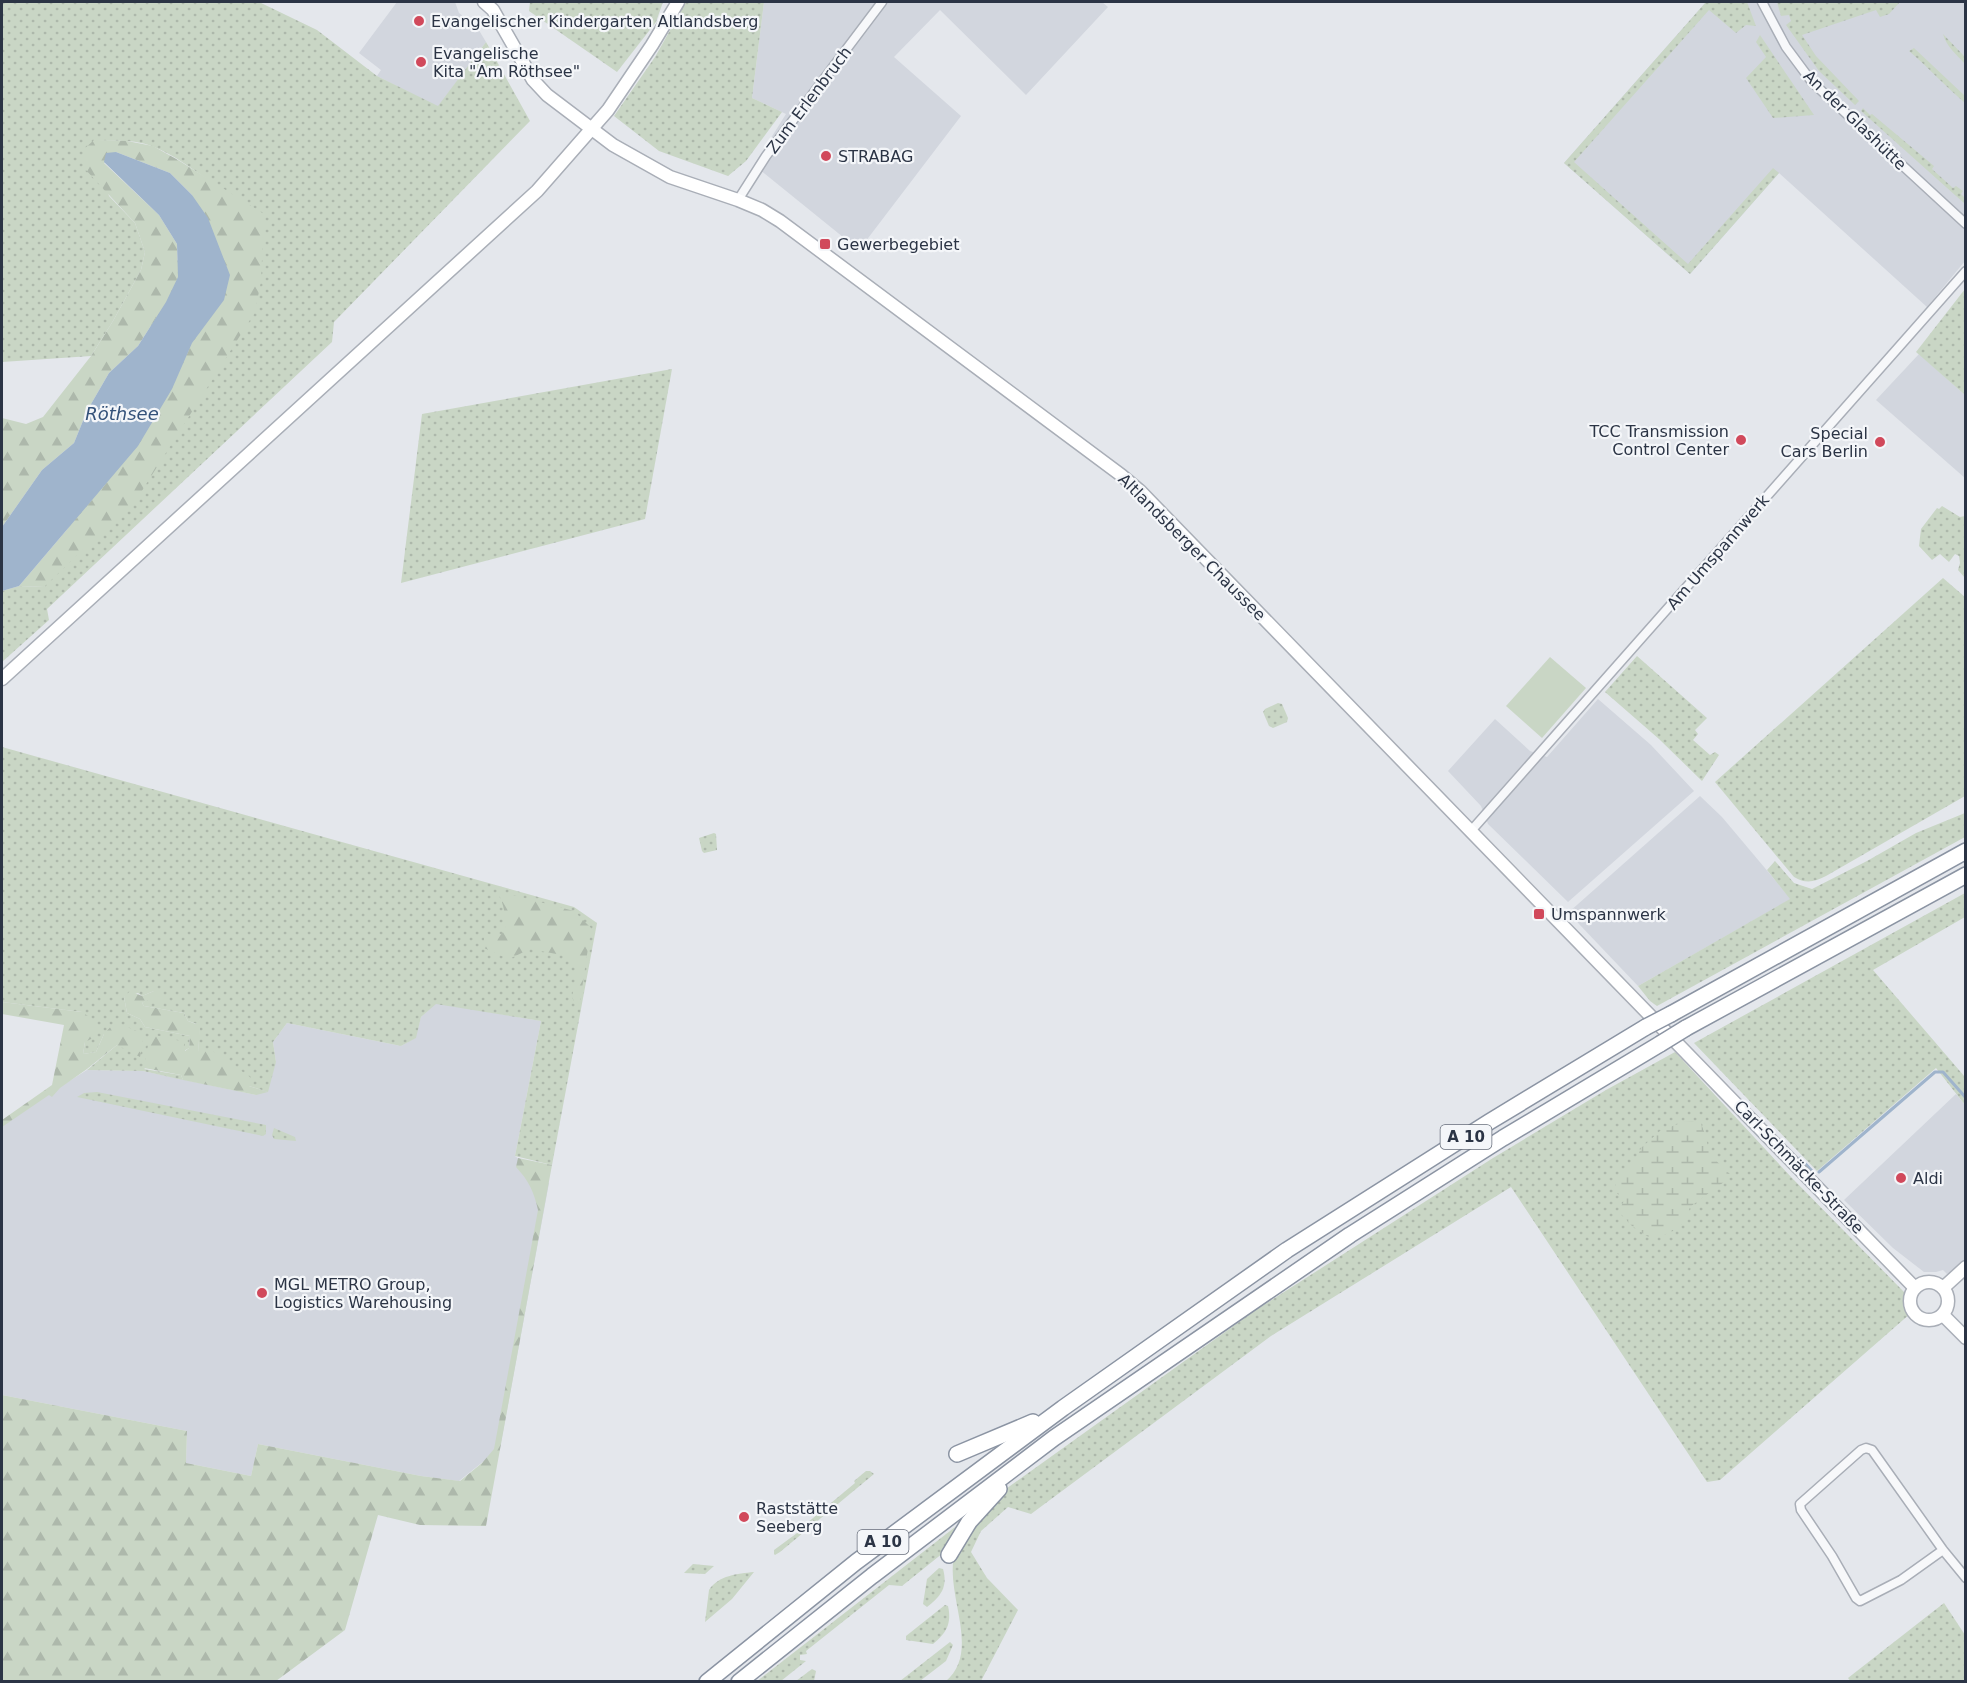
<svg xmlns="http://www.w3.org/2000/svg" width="1967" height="1683" font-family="'DejaVu Sans',sans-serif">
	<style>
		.built { fill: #d2d6de }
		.grass { fill: url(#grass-dots) }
		.forest { fill: url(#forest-firs) }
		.wetland { fill: url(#wetland-marsh) }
		.park { fill: #c9d6c5 }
		.water { fill: #9fb4cc }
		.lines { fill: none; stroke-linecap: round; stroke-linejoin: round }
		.stream { stroke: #9fb4cc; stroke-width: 3 }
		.street-casing { stroke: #a9aeb7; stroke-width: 11 }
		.secondary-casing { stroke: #a9aeb7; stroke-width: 15 }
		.highway-casing { stroke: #8b94a3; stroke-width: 18 }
		.street { stroke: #f7f8fa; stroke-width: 8 }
		.secondary { stroke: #fff; stroke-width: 12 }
		.highway { stroke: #fff; stroke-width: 15 }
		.highway-bridge-casing { stroke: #8b94a3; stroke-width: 18; stroke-linecap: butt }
		.highway-bridge { stroke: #fff; stroke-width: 15 }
		.poi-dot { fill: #d1495b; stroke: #f4f6f9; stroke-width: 2 }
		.labels { text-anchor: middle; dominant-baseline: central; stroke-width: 4.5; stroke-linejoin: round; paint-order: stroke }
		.shield { fill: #f4f6f9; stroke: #676e7b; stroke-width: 1.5 }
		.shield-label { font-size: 15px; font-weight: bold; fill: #2b3445 }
		.poi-label { font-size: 16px; fill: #2b3445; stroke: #f4f6f9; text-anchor: start }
		.street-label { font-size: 16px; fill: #2b3445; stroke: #f4f6f9 }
		.water-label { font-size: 18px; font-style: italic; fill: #34527a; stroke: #f4f6f9 }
	</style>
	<defs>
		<pattern id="grass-dots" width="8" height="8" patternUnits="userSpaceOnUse" patternTransform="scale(1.5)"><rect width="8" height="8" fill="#c9d6c5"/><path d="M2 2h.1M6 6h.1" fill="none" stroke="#adb8ab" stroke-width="1.8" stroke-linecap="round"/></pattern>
		<pattern id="forest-firs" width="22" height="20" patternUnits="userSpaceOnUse" patternTransform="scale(1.5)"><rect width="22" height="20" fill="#c9d6c5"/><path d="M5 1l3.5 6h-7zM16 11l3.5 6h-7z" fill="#adb8ab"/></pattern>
		<pattern id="wetland-marsh" width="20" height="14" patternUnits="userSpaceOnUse" patternTransform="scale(1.5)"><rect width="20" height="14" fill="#c9d6c5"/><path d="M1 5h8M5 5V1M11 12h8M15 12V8" fill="none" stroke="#adb8ab"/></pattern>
	</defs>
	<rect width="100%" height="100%" fill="#e4e7ec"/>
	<!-- built -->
	<g class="built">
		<path d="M397 2H455L459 13 477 27 486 42 438 107 377 76 381 70 359 53Z"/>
		<path d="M764 2H1102L1108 7 1026 95 940 10 894 57 961 116 859 250 754 165 786 114 752 98Z"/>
		<path d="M1706 2H1965V261L1927 307 1779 173 1690 274 1564 163Z"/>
		<path d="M1919 354 1965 395V478L1876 400Z"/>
		<path d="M1598 699 1651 745 1694 791 1568 902 1488 824 1481 806 1448 771 1495 719 1530 751 1547 757Z"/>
		<path d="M1700 796 1722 817 1791 899 1638 986 1579 924 1569 912Z"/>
		<path d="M436 1003 541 1021 515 1156 549 1183 500 1448 459 1481 421 1476 258 1444 251 1476 186 1463 187 1431 2 1395V1123L87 1070 143 1071 256 1095 276 1062 273 1042 287 1023 401 1046 415 1038 421 1017Z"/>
		<path d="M1956 1094 1965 1105V1260L1947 1274 1943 1270 1936 1272H1924L1893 1248 1844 1200Z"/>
	</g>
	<!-- grass -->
	<g class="grass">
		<path d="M2 2H259L317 30 377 76 438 106 486 42 530 121 334 322 332 342 47 609 49 620 2 662V591L19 586 44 587 210 181C192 169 174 155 154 147 136 139 113 141 94 141L109 196 135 223 145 252 141 270 113 321 91 356 2 362Z"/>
		<path d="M530 2H663L656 22 617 72 529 11Z"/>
		<path d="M686 2H764L752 98 782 112 746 161 728 176 659 151 614 116 655 57Z"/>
		<path d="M1706 2H1747L1756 26 1746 25 1736 33 1709 10 1574 162 1688 264 1773 168 1779 173 1690 274 1564 163Z"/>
		<path d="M1777 2H1900L1889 14 1880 17 1876 10 1802 35 1816 56 1859 101 1855 105 1819 71 1786 25 1791 21 1789 15 1781 16Z"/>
		<path d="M1943 34 1965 57V64C1957 55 1946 46 1943 34Z"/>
		<path d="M1760 35 1814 115 1773 118 1746 78 1766 57 1756 42Z"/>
		<path d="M1914 48 1965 96V103C1946 87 1929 68 1909 51Z"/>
		<path d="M1863 108 1870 115 1872 114 1934 166 1932 169 1953 188 1956 186 1963 191 1961 194 1965 198V204L1861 111Z"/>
		<path d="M1965 289V395L1916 352Z"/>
		<path d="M672 369 645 519 401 583 422 414Z"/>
		<path d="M1942 506 1960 517 1965 516V578L1958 570 1960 563 1959 556 1955 554 1949 562 1940 554 1932 560 1919 546 1921 529 1937 508 1939 509Z"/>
		<path d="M1943 578 1965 597V796L1826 876C1814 882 1806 884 1794 877L1715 782Z"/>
		<path d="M1637 656 1707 718 1695 730 1698 734 1693 740 1710 755 1715 752 1719 755 1702 781 1659 739 1605 692Z"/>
		<path d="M1278 703 1282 704 1288 718 1287 722 1273 728 1269 726 1263 712 1265 709Z"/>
		<path d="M2 747 574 907 597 923 552 1165 515 1156 541 1021 436 1004 421 1017 416 1038 401 1046 287 1023 273 1042 276 1062 268 1092 249 1086 198 1052 200 1019 197 1024 188 1021 184 1013 144 1006 142 1003 148 999 154 991 142 996 138 993 124 997 127 1013 140 1019 145 1027 190 1036 189 1048 184 1051 185 1042 144 1069 181 1075 183 1080 143 1071 87 1070 117 1045 104 1034 96 1052 83 1054 85 1042 82 1012 2 1002Z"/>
		<path d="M1965 813V837L1657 1006 1650 1001 1638 986 1790 899 1767 870 1775 861 1794 883 1812 889 1867 861 1916 833Z"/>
		<path d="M714 833 716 834 717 850 704 853 702 851 699 838Z"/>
		<path d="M1965 893V917L1873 970 1965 1077V1105L1936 1068 1817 1171 1694 1043Z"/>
		<path d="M1675 1052 1792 1178 1904 1292 1907 1305 1911 1313 1720 1480 1707 1482 1511 1187 1271 1336 1031 1514 1008 1507 981 1531 971 1552 987 1578 1018 1610 981 1681 945 1682C984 1650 941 1591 956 1549L1003 1491 1253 1312 1493 1158 1606 1090Z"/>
		<path d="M97 1092 266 1125V1134L263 1136 77 1097 84 1093Z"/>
		<path d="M274 1128 295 1137 296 1141 274 1139 272 1135Z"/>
		<path d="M866 1471H870L874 1474 780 1552 775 1555 774 1554V1550L808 1525 807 1523 855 1483 854 1481Z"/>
		<path d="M968 1517 943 1553 902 1586 889 1585 806 1651 807 1654 800 1655V1660L806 1661 781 1681 756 1682Z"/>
		<path d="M693 1564 714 1566 705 1574 684 1573Z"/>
		<path d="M939 1568 943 1569C948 1587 941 1596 927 1607L923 1604 927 1579Z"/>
		<path d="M754 1572 732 1599 705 1622 709 1590C719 1575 737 1574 754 1572Z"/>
		<path d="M1944 1603 1965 1635V1681L1851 1682 1848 1678Z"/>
		<path d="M945 1605 948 1606C952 1624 946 1633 933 1644L906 1640V1636Z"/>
		<path d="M950 1642 953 1645 946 1661 920 1681H900Z"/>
		<path d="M812 1669 816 1671 814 1681H796Z"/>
	</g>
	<!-- forest -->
	<g class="forest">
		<path d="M94 140 127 141 153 146 178 160 264 214 261 281 255 312 138 497 44 587 19 586 138 446 172 389 192 343 224 300 192 195 170 173 116 152 104 163 159 215 177 244 178 277 166 302 138 346 109 373 87 411 74 443 42 470 2 527V418L26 424 43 417 91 356 113 321 141 270 145 252 135 223 85 169 83 150Z"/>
		<path d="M497 891 574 911 591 928 580 1002H574L572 997 577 971 567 956 530 949 509 959 484 948V932L498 938 505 930C506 915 504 904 497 891Z"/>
		<path d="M130 991 142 996 154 991 161 994 162 1004 148 1000 142 1003 144 1006 184 1013 188 1021 196 1024 201 1017 198 1052 202 1049H210L250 1077 249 1086 268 1092 256 1095 183 1080 181 1075 144 1068 150 1034 185 1042V1051L189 1048 190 1036 145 1027 140 1019 127 1013 124 997Z"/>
		<path d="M2 1002 82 1012 97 1022 95 1037 85 1042 83 1054 96 1052 104 1034 115 1022 144 1034 140 1057 117 1045 87 1069 60 1088 52 1097 49 1095 2 1127V1120L52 1085 64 1025 2 1014Z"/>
		<path d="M518 1158 552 1165 486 1526 420 1525 378 1515 345 1630 276 1681H2V1395L187 1431 186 1463 251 1476 258 1444 421 1476 460 1481 482 1463 494 1449 538 1210C534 1192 529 1181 516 1167Z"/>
	</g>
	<!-- wetland -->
	<path class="wetland" d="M1700 1121 1705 1134 1710 1155 1732 1176 1690 1207 1685 1222 1670 1233 1650 1238 1632 1226 1618 1211 1624 1201 1616 1192V1178L1634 1165 1641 1148 1660 1131 1683 1122Z"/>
	<!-- park -->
	<path class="park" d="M1550 657 1586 688 1542 738 1506 706Z"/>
	<!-- water -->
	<path class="water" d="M116 152 170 173 192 195 208 218 230 275 224 300 192 343 172 389 138 446 19 586 2 591V527L42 470 74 443 87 411 109 373 138 346 166 302 178 277 177 244 159 215 104 162 106 153Z"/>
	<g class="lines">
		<!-- stream -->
		<g class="stream">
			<path d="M1800 1158 1812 1171"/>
			<path d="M1819 1172 1935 1072H1943L1966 1098"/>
		</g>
		<!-- street casing -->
		<g class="street-casing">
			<g id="street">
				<path d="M1762 2 1786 47 1812 82 1966 224"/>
				<path d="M738 200 766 156 882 2"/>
				<path d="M1470 832 1966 271"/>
				<path d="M1943 1550 1901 1580 1860 1601 1856 1598 1832 1556 1801 1510 1800 1504 1861 1450 1866 1448 1872 1450 1943 1550 1966 1578"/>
			</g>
		</g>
		<!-- secondary casing -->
		<g class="secondary-casing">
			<g id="secondary">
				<path d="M484 2 493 10 533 80 547 95 613 145 670 177 738 200 762 210 780 221 1121 475 1140 491 1915 1288"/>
				<path d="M2 679 537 191 608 110 652 45 678 2"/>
				<circle cx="1929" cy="1301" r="19"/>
				<path d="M1943 1288 1966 1267"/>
				<path d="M1943 1315 1966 1338"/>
			</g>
		</g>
		<!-- highway casing -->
		<g class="highway-casing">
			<g id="highway">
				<path d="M1671 1014 1966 851"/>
				<path d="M1686 1028 1966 875"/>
				<path d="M957 1454 1033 1422"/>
				<path d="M949 1555 969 1522 999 1489"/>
				<path d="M707 1682 856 1562 1063 1408 1287 1250 1489 1122 1646 1027"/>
				<path d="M739 1682 872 1576 1054 1438 1350 1235 1503 1138 1660 1044"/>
			</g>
		</g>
		<!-- street -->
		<use href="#street" class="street"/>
		<!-- secondary -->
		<use href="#secondary" class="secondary"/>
		<!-- highway -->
		<use href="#highway" class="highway"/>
		<!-- highway-bridge casing -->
		<g class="highway-bridge-casing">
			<g id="highway-bridge">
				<path d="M1646 1027 1671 1014"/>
				<path d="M1660 1044 1686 1028"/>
			</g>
		</g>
		<!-- highway-bridge -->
		<use href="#highway-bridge" class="highway-bridge"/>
	</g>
	<!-- markers -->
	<g class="poi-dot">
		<circle cx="419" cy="21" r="6"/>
		<circle cx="421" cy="62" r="6"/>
		<circle cx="826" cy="156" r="6"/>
		<rect x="819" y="238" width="12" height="12" rx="3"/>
		<circle cx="1741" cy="440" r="6"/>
		<circle cx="1880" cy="442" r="6"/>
		<rect x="1533" y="908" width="12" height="12" rx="3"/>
		<circle cx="1901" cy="1178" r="6"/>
		<circle cx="262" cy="1293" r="6"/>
		<circle cx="744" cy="1517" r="6"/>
	</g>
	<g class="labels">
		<!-- shield labels -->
		<g class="shield">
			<rect x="1440.5" y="1125" width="51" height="24" rx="4.5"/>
			<rect x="857.5" y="1530" width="51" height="24" rx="4.5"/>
		</g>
		<g class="shield-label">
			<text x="1466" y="1137">A 10</text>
			<text x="883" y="1542">A 10</text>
		</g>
		<!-- poi labels -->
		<g class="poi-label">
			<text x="431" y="21">Evangelischer Kindergarten Altlandsberg</text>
			<text x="433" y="53">Evangelische<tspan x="433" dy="18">Kita "Am Röthsee"</tspan></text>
			<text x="838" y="156">STRABAG</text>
			<text x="837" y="244">Gewerbegebiet</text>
			<text x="1729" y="431" text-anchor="end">TCC Transmission<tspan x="1729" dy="18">Control Center</tspan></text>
			<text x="1868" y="433" text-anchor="end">Special<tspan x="1868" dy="18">Cars Berlin</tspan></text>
			<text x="1551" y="914">Umspannwerk</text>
			<text x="1913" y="1178">Aldi</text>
			<text x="274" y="1284">MGL METRO Group,<tspan x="274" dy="18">Logistics Warehousing</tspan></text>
			<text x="756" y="1508">Raststätte<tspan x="756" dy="18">Seeberg</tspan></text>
		</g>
		<!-- street labels -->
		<g class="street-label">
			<text transform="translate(809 100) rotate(-53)">Zum Erlenbruch</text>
			<text transform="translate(1855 120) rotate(44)">An der Glashütte</text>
			<text transform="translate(1192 547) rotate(45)">Altlandsberger Chaussee</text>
			<text transform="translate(1718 552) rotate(-49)">Am Umspannwerk</text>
			<text transform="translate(1799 1167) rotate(46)">Carl-Schmäcke-Straße</text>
		</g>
		<!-- water labels -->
		<g class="water-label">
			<text x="122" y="413">Röthsee</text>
		</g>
	</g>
	<!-- border -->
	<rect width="1967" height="1683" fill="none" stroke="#2b3445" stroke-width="6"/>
</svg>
